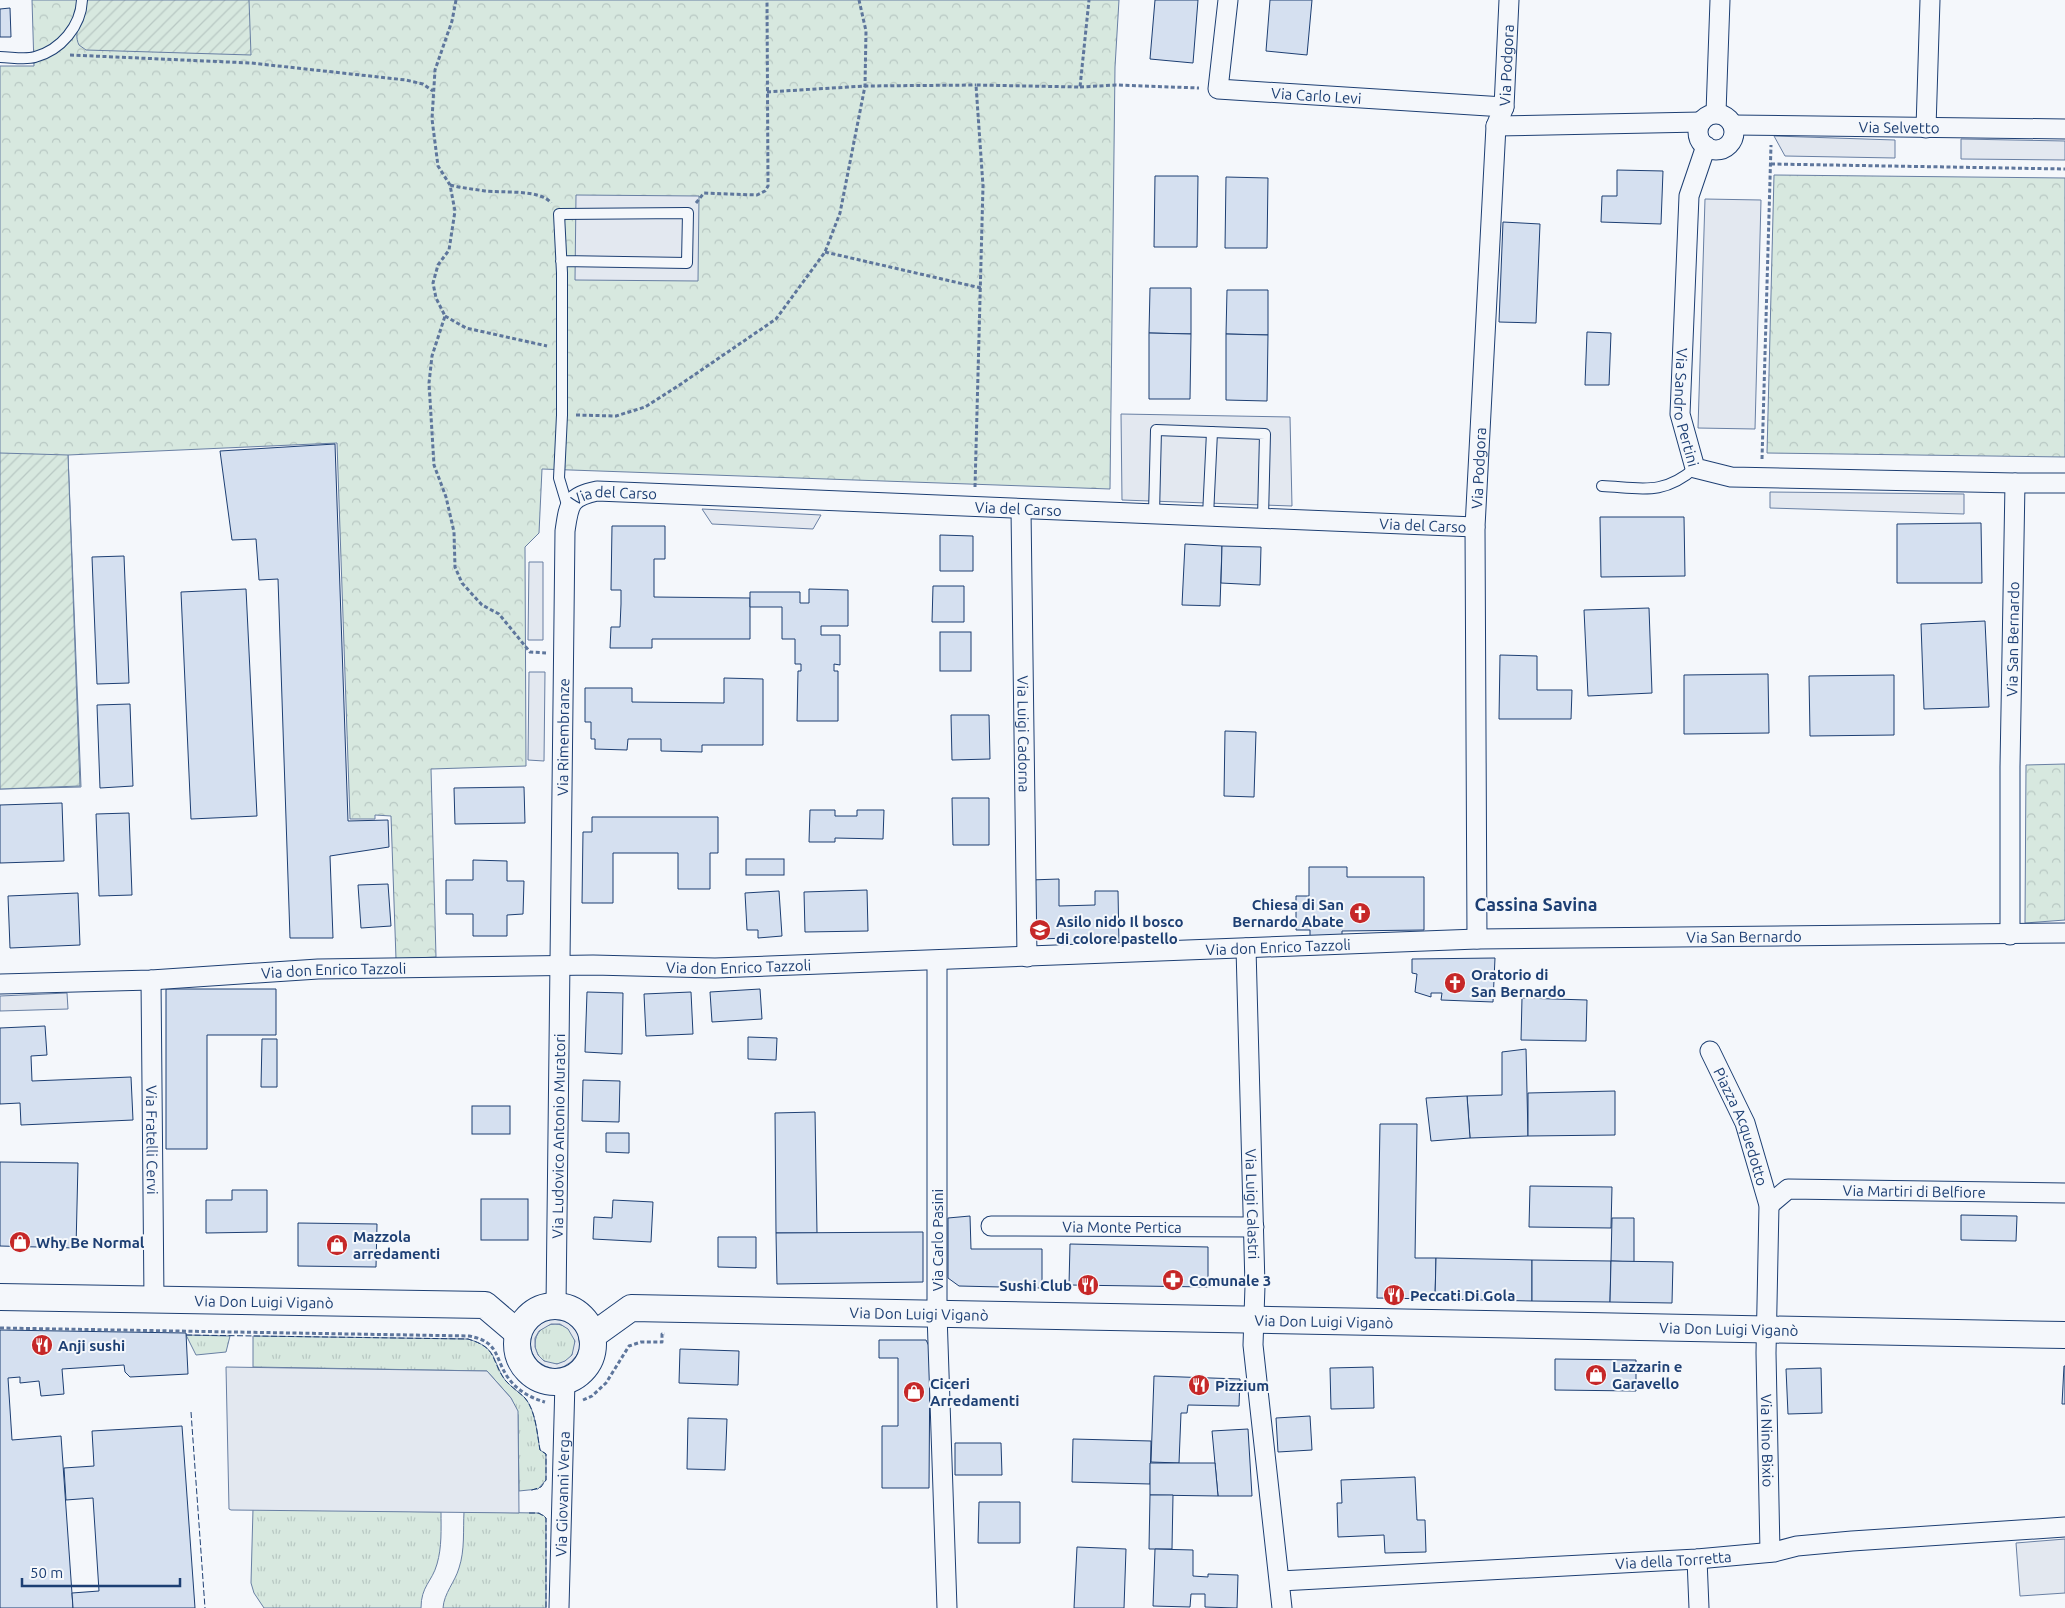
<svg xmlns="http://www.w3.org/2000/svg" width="2065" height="1608" font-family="Ubuntu,sans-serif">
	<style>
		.grass { fill: url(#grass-tufts); stroke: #687fa3 }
		.park { fill: url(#park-crowns); stroke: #687fa3 }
		.garden { fill: url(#garden-furrows); stroke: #687fa3 }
		.parking { fill: #e3e8f0; stroke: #687fa3; fill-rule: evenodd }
		.building { fill: #d5e0f0; stroke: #1d3f73 }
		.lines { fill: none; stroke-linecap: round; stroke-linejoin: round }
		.lane-casing { stroke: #1d3f73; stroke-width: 12 }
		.street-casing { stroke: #1d3f73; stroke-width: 21 }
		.secondary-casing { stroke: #1d3f73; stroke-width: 28 }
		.path { stroke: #5e769c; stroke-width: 3; stroke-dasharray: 4 2.5; stroke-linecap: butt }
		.lane { stroke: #f4f7fb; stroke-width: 10 }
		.street { stroke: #f4f7fb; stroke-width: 19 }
		.secondary { stroke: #f4f7fb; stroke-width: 26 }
		.fence { stroke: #1d3f73; stroke-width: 1; stroke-dasharray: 6 2.5; stroke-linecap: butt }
		.labels { text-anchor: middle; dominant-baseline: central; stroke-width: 4; stroke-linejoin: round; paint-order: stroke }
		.street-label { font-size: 15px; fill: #1d3f73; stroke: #f4f7fb }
		.poi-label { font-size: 15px; font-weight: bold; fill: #1d3f73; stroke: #f4f7fb; text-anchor: start }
		.quarter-label { font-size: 18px; font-weight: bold; fill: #1d3f73; stroke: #f4f7fb }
	</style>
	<defs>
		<pattern id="grass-tufts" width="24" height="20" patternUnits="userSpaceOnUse" patternTransform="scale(1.25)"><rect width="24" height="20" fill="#d7e8df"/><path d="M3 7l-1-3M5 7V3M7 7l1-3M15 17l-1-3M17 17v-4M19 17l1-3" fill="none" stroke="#b8c8c3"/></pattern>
		<pattern id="park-crowns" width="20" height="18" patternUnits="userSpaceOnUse" patternTransform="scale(1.25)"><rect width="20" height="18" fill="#d7e8df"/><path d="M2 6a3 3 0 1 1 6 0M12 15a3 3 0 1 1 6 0" fill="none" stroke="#b8c8c3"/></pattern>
		<pattern id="garden-furrows" width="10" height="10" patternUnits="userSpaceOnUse" patternTransform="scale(1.25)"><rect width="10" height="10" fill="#d7e8df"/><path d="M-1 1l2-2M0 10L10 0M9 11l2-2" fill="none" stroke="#b8c8c3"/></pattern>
	</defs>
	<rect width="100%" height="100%" fill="#f4f7fb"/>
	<!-- grass -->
	<g class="grass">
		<circle cx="555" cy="1344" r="20"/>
		<path d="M186 1335 230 1336 226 1352 196 1355Z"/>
		<path d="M253 1336 468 1339C498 1348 491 1359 505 1380 511 1387 519 1392 525 1398 536 1411 537 1434 540 1450L546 1454V1480L538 1489 519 1491 518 1415 511 1398 487 1371 253 1367Z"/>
		<path d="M253 1509 441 1512C441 1529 442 1547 437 1564 432 1582 421 1586 421 1608H264L254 1593 251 1583Z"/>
		<path d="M464 1512 537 1513 543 1515 546 1518V1608H443C444 1593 455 1582 459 1568 465 1550 463 1530 464 1512Z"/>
	</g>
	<!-- park -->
	<g class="park">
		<path d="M32 0H1119L1115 67 1110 489 542 469 539 533 525 547 526 766 431 769 436 957 396 959 391 816 375 815V819H350L337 443 68 455 81 787 0 789V66H34Z"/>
		<path d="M1774 175 2065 178V457L1767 453Z"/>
		<path d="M2065 764V920L2025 923 2026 765Z"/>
	</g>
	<!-- garden -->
	<g class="garden">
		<path d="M87 0H249L251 55 86 50 79 45C72 31 84 15 87 0Z"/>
		<path d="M0 453 68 455 80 786 0 789Z"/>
	</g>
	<!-- parking -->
	<g class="parking">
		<path d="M1774 136 1895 140V158L1785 156Z"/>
		<path d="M1961 139 2065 141V160L1961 159Z"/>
		<path d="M576 195 699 196 698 281 575 280Z"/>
		<path d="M1705 199 1761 200 1755 429 1698 428Z"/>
		<path d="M1121 414 1290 417 1292 506 1122 500Z"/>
		<path d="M1770 492 1964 494V514L1770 508Z"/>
		<path d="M702 509 821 515 813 529 712 524Z"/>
		<path d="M529 562H543V640H528Z"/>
		<path d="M529 672H545L544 761 528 760Z"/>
		<path d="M67 993 68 1009 0 1011V996Z"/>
		<path d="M553 1319 566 1321 573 1327 578 1334 580 1347 577 1355 571 1362 563 1367 554 1369 545 1366 537 1361 532 1353 530 1343 532 1334 537 1326 545 1321ZM551 1324H560L568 1329 575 1341 572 1355 565 1361 557 1364 544 1361 538 1355 535 1347V1338L539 1331Z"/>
		<path d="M226 1367 487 1371 511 1398 518 1411 519 1513 231 1510 229 1509Z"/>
		<path d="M2065 1539V1593L2020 1596 2016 1543Z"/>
	</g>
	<!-- building -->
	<g class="building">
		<path d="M1155 0H1198L1193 63 1150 59Z"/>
		<path d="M1270 0H1312L1307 55 1266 51Z"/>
		<path d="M10 8 11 37H0V9Z"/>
		<path d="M1617 170 1663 171 1661 224 1601 222 1602 196H1617Z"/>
		<path d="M1155 176H1198L1197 247H1154Z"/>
		<path d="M1226 177 1268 178 1267 248H1225Z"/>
		<path d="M1503 222 1540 224 1536 323 1499 322Z"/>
		<path d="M1150 288H1191V334L1149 333Z"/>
		<path d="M1227 290H1268V335L1226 334Z"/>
		<path d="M1587 332 1611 333 1609 385H1585Z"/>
		<path d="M1149 333 1191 334 1190 399H1149Z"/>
		<path d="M1226 334 1268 335 1267 401 1226 400Z"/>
		<path d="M335 444 348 821 388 820 389 847 330 856 333 938H290L278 579 259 580 256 539 232 540 220 451Z"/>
		<path d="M1600 517H1684L1685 576 1601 577Z"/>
		<path d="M1981 523 1982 583H1897V524Z"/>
		<path d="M612 526H665V559H654V597L750 598V639H652V648H610L611 627H620L621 604V590H611Z"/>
		<path d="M940 535 973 536V571H940Z"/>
		<path d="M1185 544 1222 546 1220 606 1182 605Z"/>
		<path d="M1222 546 1261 547 1260 585 1221 583Z"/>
		<path d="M124 556 129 683 97 684 92 557Z"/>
		<path d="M933 586H964V622H932Z"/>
		<path d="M246 589 257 816 191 819 181 592Z"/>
		<path d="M809 589 848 590V626H821V635H840V665L834 664V671H838V721H797L798 671H801V664H795V639H782V607H750V592H800V603H809Z"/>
		<path d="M1649 608 1652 693 1588 696 1584 610Z"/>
		<path d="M1985 621 1989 707 1924 709 1921 624Z"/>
		<rect x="940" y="632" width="31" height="39"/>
		<path d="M1500 655 1537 656V690H1572L1571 719H1499Z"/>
		<path d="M1768 674 1769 733 1684 734V675Z"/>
		<path d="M1894 675V735L1810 736 1809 676Z"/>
		<path d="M724 678 763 679V745H702V752L661 751V739H628L627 750 595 749V739H591V722H585V688H632V702L724 703Z"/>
		<path d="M130 704 133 786 100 788 97 705Z"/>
		<path d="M951 715H989L990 759 952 760Z"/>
		<path d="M1225 731 1256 732 1254 797 1224 796Z"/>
		<path d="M524 787 525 823 455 824 454 788Z"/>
		<path d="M952 798H989V845H953Z"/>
		<path d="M62 803 64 861 0 863V805Z"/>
		<path d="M810 810H835V816H857V810H884L883 839 835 838V842H809Z"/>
		<path d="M129 813 132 895 99 896 96 814Z"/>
		<path d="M592 817H718V853H710V889H678V853H613V903H582L583 832H592Z"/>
		<rect x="746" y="859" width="38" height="16"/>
		<path d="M473 860 507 861V881H524L523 914 507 915V936H473V914H446V880H473Z"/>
		<path d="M1309 867H1347V877H1424V930L1342 931V940H1310V930H1296V896H1309Z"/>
		<path d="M1059 879V906L1095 905V891H1118L1119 946 1066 947V938L1041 939 1030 929V880Z"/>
		<path d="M388 884 391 926 361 928 358 885Z"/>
		<path d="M867 890 868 931 805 932 804 892Z"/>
		<path d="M779 891 782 936 758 938V930H747L745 893Z"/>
		<path d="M78 893 80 945 10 948 8 896Z"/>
		<path d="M1495 958 1493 1002 1441 1000 1442 993H1431V997L1415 992 1417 974 1412 973V959Z"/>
		<path d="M166 989H276V1035H207V1149H166Z"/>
		<path d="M760 989 762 1019 712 1022 710 992Z"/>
		<path d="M587 992 623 993 622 1054 585 1052Z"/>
		<path d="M691 992 693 1034 646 1036 644 994Z"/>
		<path d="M1522 998 1587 1000 1586 1041 1521 1040Z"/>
		<path d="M45 1026 47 1055 31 1056 32 1081 131 1077 133 1120 21 1125 20 1103 0 1104V1028Z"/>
		<path d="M748 1037 777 1038 776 1060 748 1059Z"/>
		<path d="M262 1039H277V1087H261Z"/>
		<path d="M1526 1049 1528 1136 1470 1138 1467 1096 1502 1095V1052Z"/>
		<path d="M583 1080 620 1081 619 1122 582 1121Z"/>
		<path d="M1615 1091V1135L1528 1136V1093Z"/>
		<path d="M1467 1096 1470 1138 1431 1141 1426 1098Z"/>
		<rect x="472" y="1106" width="38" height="28"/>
		<path d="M815 1112 817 1233H776L775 1113Z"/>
		<path d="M1380 1124H1417L1415 1258H1436L1435 1299 1377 1298Z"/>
		<path d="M606 1133H629V1153L606 1152Z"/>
		<path d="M0 1162 78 1163 76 1248 0 1246Z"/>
		<path d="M1530 1186 1612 1187 1611 1228 1529 1227Z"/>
		<path d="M232 1190H267V1232L206 1233V1200H232Z"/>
		<rect x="481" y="1199" width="47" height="41"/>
		<path d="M613 1200 653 1202 651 1242 593 1239 594 1217 612 1218Z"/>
		<path d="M1961 1215 2017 1216 2016 1241 1961 1240Z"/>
		<path d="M970 1216 971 1249H1042V1288L959 1286 948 1278V1218Z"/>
		<path d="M1612 1218H1634V1262L1611 1261Z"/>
		<path d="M298 1223 377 1224 376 1267 298 1266Z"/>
		<path d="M923 1232V1282L777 1284 776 1233Z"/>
		<path d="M718 1237H756V1268L718 1267Z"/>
		<path d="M1070 1244 1208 1247V1287L1069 1285Z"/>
		<path d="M1436 1258 1532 1260V1301L1435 1299Z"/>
		<path d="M1532 1260 1611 1261 1610 1302 1532 1301Z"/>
		<path d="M1611 1261 1673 1262 1672 1303 1610 1302Z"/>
		<path d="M0 1330 186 1333 188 1374 130 1377 125 1372 124 1365 62 1369 64 1394 41 1396 39 1381 20 1383V1377L8 1378 12 1440 61 1436 73 1608H0Z"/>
		<path d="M879 1340H926L930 1348 929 1488H882V1426H898V1358H879Z"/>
		<path d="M680 1349 739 1351 738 1385 679 1383Z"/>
		<path d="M1555 1359 1636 1360V1391L1555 1390Z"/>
		<path d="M2064 1366H2065V1404H2062Z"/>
		<path d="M1373 1367 1374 1408 1331 1409 1330 1368Z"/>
		<path d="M1821 1368 1822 1413 1788 1414 1786 1369Z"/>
		<path d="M1154 1376 1240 1379 1239 1406 1188 1405 1187 1413H1181L1179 1463 1151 1462Z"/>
		<path d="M1310 1416 1312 1450 1278 1452 1276 1418Z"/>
		<path d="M688 1418 727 1419 725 1470 687 1469Z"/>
		<path d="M182 1426 195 1608H73L72 1593 99 1591 93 1498 66 1500 64 1468 94 1466 92 1431Z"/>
		<path d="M1248 1429 1252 1496H1218L1212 1431Z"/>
		<path d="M1073 1439 1151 1441 1150 1484 1072 1482Z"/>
		<path d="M955 1443H1001L1002 1475H955Z"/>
		<path d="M1150 1463H1215L1218 1496 1150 1495Z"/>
		<path d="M1415 1477 1417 1520H1425L1426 1552 1385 1553 1384 1535 1338 1537 1337 1503H1342L1341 1480Z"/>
		<path d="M1150 1495H1173L1172 1549H1149Z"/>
		<path d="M979 1502H1020V1543H978Z"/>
		<path d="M1077 1547 1126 1549 1124 1608H1074Z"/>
		<path d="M1155 1549 1193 1550V1576L1208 1577V1574L1238 1575 1237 1608 1205 1607V1594H1191L1190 1607 1153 1606Z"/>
	</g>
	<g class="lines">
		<!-- lane casing -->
		<g class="lane-casing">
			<g id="lane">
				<path d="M0 57C11 57 25 60 35 57 61 50 81 26 82 0"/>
				<path d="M561 261 687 263 688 213 559 214 562 273V415L559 478 568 508"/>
				<path d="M1602 486C1641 488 1663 496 1695 468"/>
				<path d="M1154 514 1156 430 1265 434 1263 518"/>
				<path d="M1208 516 1212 432"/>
			</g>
		</g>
		<!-- street casing -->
		<g class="street-casing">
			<g id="street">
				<path id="s1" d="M1228 0 1218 89 1504 107"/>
				<path d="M1716 113 1720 0"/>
				<circle cx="1716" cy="132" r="18"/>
				<path id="s2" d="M1733 125 2065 129"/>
				<path d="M1496 126 1701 122"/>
				<path d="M1926 128 1930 0"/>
				<path id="s3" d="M1706 146 1689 196 1680 414 1695 468 1731 477 2015 483"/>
				<path id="s4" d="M1021 510 1027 957"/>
				<path id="s5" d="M2010 935V767L2015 483H2065"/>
				<path id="s6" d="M1477 939 1475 527 1496 126 1504 107 1509 0"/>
				<path id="s7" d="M1246 948 1255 1286 1253 1345 1282 1608"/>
				<path d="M937 961V1314L947 1608"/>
				<path id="s8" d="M151 980 154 1300"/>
				<path id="s9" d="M0 984 151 980 318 969 593 965 715 968 1477 939 2065 933"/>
				<path id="s10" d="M1710 1051 1745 1123 1769 1205 1766 1353 1770 1552"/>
				<path id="s11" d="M1769 1205 1788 1189 2065 1193"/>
				<path id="s12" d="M991 1226 1254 1227"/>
				<path id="s13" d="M556 1306 565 531C569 504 569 497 597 491L1475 527"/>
				<path d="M1697 1559 1699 1608"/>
				<path id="s14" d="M1280 1581 1697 1559 1774 1552 1797 1546 1852 1541 2065 1527"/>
				<path id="s15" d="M559 1608 565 1381"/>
			</g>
		</g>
		<!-- secondary casing -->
		<g class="secondary-casing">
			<g id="secondary">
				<path id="s16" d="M0 1297 485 1305 518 1333"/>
				<circle cx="555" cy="1344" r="38"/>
				<path id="s17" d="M592 1336 631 1308 2065 1335"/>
			</g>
		</g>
		<!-- path -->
		<g class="path">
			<path d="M456 0 452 21 435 70 432 119 438 166 450 185 455 211 449 250 438 265 433 283 436 298 445 316 432 356 429 383 434 465 446 497 454 532 455 567 462 583 482 605 499 614 530 652 546 653"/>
			<path d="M70 55 251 63 406 80 423 84 433 91"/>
			<path d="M1080 87 1116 85 1199 88"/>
			<path d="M767 92 865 86 976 85"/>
			<path d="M1771 164 2065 169"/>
			<path d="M450 185C462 188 473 189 485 191 501 193 541 189 551 203"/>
			<path d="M696 203 704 193 757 195 765 191 768 186 767 0"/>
			<path d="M825 252 981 288"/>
			<path d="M445 316 466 328 547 346"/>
			<path d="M576 415 616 416 645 407 681 384 776 319 825 252 840 213 865 86 866 31 859 0"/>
			<path d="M1762 459 1771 145"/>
			<path d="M975 487 983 186 976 85 1080 87 1089 0"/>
			<path d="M0 1328 469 1336C501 1342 494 1359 509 1379 518 1391 531 1398 545 1402"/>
			<path d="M583 1400 592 1396 606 1383 629 1346 641 1342H662V1334H665"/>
		</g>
		<!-- lane -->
		<use href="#lane" class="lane"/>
		<!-- street -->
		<use href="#street" class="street"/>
		<!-- secondary -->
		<use href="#secondary" class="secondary"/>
		<!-- fence -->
		<g class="fence">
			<path d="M186 1335 468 1339C498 1348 490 1359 505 1380 511 1387 519 1392 525 1398 536 1411 537 1434 540 1450L546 1454V1480L541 1487 529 1491"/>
			<path d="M191 1412 205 1608"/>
			<path d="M529 1513H539L546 1518V1608"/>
		</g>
	</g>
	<!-- icons -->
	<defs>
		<g id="church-disc" transform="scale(1.125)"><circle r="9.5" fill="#c62828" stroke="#f4f7fb"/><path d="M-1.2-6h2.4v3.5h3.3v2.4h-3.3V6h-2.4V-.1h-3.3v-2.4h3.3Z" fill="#fff"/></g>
		<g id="school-disc" transform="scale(1.125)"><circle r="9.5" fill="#c62828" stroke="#f4f7fb"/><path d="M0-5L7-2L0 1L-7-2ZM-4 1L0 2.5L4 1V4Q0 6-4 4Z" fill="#fff"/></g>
		<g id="shop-disc" transform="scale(1.125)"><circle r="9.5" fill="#c62828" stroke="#f4f7fb"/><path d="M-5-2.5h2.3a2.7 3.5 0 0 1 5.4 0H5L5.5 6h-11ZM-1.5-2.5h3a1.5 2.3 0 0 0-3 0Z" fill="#fff"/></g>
		<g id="pharmacy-disc" transform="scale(1.125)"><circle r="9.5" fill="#c62828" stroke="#f4f7fb"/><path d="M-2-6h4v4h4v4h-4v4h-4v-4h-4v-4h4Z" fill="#fff"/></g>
		<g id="restaurant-disc" transform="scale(1.125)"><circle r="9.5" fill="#c62828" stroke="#f4f7fb"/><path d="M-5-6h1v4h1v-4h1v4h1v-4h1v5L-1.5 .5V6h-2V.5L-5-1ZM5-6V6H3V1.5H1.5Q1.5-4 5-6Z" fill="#fff"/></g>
	</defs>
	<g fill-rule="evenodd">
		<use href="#church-disc" x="1360" y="913"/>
		<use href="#school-disc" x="1040" y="930"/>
		<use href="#church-disc" x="1455" y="983"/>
		<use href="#shop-disc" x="20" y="1242"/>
		<use href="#shop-disc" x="337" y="1245"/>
		<use href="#pharmacy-disc" x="1173" y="1280"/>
		<use href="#restaurant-disc" x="1088" y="1285"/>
		<use href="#restaurant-disc" x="1394" y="1295"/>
		<use href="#restaurant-disc" x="42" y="1345"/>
		<use href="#shop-disc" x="1596" y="1375"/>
		<use href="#restaurant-disc" x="1199" y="1385"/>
		<use href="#shop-disc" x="914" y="1392"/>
	</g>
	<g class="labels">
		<!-- street labels -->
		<g class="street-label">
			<text stroke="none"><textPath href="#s6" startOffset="876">Via Podgora</textPath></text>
			<text stroke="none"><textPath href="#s1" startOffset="188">Via Carlo Levi</textPath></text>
			<text stroke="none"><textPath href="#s2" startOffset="166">Via Selvetto</textPath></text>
			<text stroke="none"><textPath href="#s3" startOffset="265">Via Sandro Pertini</textPath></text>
			<text stroke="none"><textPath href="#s6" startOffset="471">Via Podgora</textPath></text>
			<text stroke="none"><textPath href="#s13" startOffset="849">Via del Carso</textPath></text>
			<text stroke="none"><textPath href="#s13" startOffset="1254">Via del Carso</textPath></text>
			<text stroke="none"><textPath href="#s13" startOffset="1659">Via del Carso</textPath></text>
			<text stroke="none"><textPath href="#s5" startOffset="296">Via San Bernardo</textPath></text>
			<text stroke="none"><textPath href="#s4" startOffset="224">Via Luigi Cadorna</textPath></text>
			<text stroke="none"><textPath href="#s13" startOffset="569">Via Rimembranze</textPath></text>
			<text stroke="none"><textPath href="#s9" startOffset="1745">Via San Bernardo</textPath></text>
			<text stroke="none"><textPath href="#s9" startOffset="1279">Via don Enrico Tazzoli</textPath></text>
			<text stroke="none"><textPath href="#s9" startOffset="739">Via don Enrico Tazzoli</textPath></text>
			<text stroke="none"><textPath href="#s9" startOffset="334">Via don Enrico Tazzoli</textPath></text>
			<text stroke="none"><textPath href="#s10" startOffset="82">Piazza Acquedotto</textPath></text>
			<text stroke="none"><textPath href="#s13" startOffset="170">Via Ludovico Antonio Muratori</textPath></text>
			<text stroke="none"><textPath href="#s8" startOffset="160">Via Fratelli Cervi</textPath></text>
			<text stroke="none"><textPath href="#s11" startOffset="151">Via Martiri di Belfiore</textPath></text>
			<text stroke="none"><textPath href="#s7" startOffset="256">Via Luigi Calastri</textPath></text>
			<text stroke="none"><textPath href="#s12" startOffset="131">Via Monte Pertica</textPath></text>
			<text transform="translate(937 1240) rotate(-90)">Via Carlo Pasini</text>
			<text stroke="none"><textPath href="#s16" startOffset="264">Via Don Luigi Viganò</textPath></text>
			<text stroke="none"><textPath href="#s17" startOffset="336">Via Don Luigi Viganò</textPath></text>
			<text stroke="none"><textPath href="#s17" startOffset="741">Via Don Luigi Viganò</textPath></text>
			<text stroke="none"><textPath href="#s17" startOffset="1146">Via Don Luigi Viganò</textPath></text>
			<text stroke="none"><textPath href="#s10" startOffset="401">Via Nino Bixio</textPath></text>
			<text stroke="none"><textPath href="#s15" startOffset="114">Via Giovanni Verga</textPath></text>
			<text stroke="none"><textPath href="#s14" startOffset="394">Via della Torretta</textPath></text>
		</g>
		<!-- poi labels -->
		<g class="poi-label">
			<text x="1344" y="904" text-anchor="end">Chiesa di San<tspan x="1344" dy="17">Bernardo Abate</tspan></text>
			<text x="1056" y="921">Asilo nido Il bosco<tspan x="1056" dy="17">di colore pastello</tspan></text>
			<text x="1471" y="974">Oratorio di<tspan x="1471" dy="17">San Bernardo</tspan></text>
			<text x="353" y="1236">Mazzola<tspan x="353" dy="17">arredamenti</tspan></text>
			<text x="36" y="1242">Why Be Normal</text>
			<text x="1189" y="1280">Comunale 3</text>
			<text x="1072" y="1285" text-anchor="end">Sushi Club</text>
			<text x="1410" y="1295">Peccati Di Gola</text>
			<text x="58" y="1345">Anji sushi</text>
			<text x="1612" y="1366">Lazzarin e<tspan x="1612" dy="17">Garavello</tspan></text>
			<text x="930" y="1383">Ciceri<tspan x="930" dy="17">Arredamenti</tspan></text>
			<text x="1215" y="1385">Pizzium</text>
		</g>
		<!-- quarter labels -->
		<g class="quarter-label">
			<text x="1536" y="904">Cassina Savina</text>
		</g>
	</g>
	<!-- scale -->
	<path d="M22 1578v8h158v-8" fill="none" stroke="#1d3f73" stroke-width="2.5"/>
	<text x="30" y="1578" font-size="15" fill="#1d3f73" stroke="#f4f7fb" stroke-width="4" paint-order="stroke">50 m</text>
</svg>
